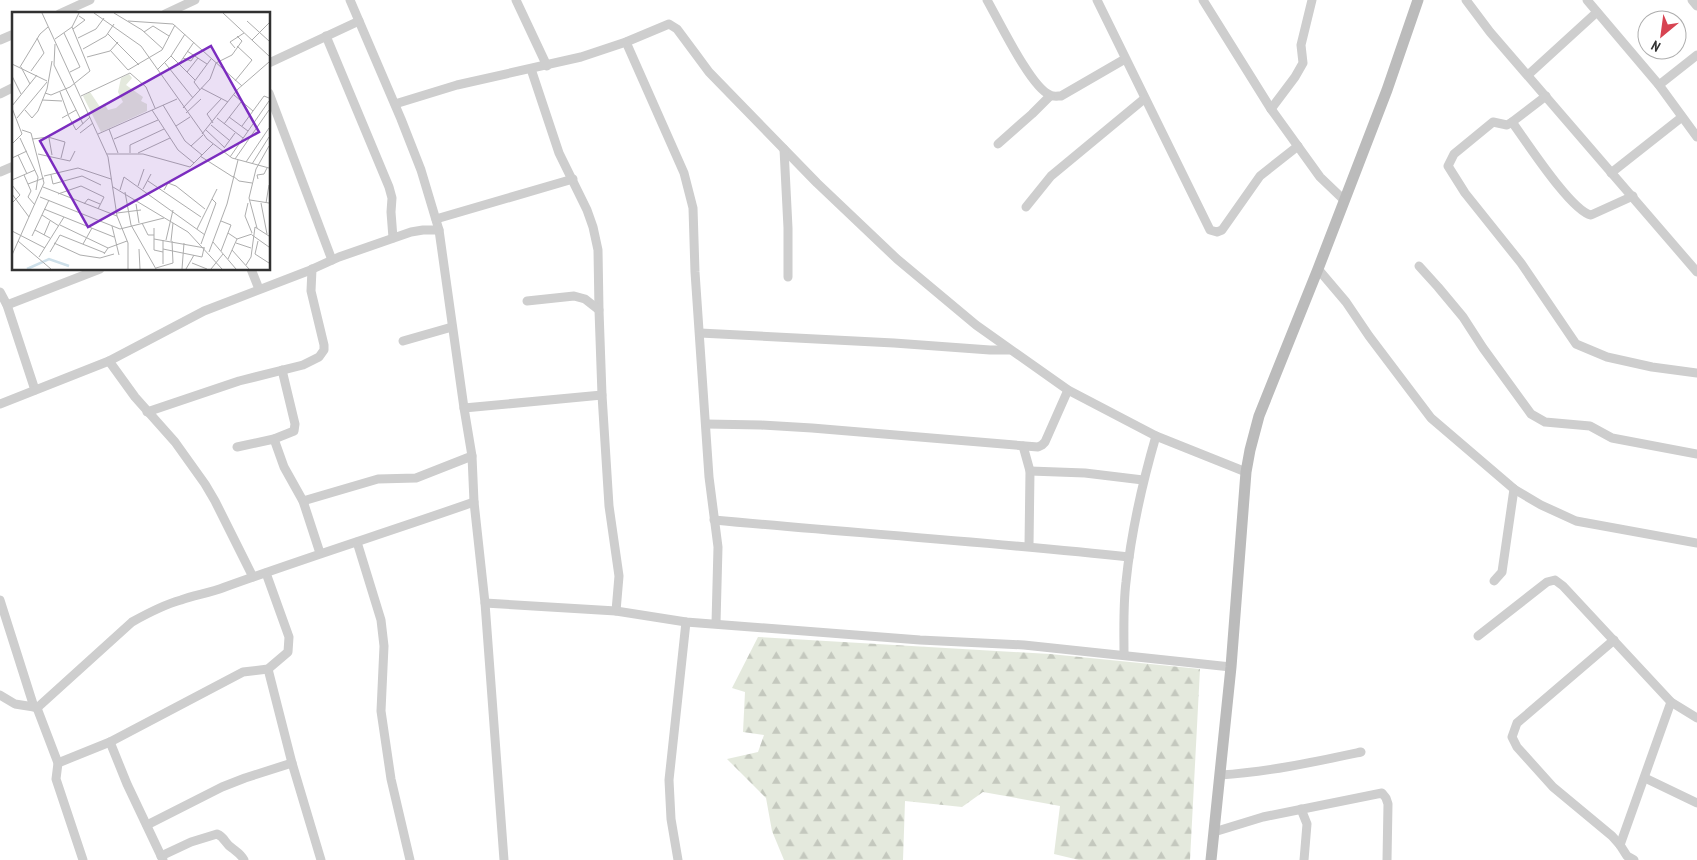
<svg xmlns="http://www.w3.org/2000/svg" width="1697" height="860" font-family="'PT Sans Narrow',sans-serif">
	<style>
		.forest { fill: url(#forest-firs) }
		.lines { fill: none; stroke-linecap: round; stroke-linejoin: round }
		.minor { stroke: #cecece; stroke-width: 9 }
		.secondary { stroke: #bbb; stroke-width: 11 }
		.inset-river { fill: none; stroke: #cee0ea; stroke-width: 2.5 }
		.inset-road { fill: none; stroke: #adadad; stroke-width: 1 }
		.view { fill: #7b2cbf; fill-opacity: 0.15; stroke: #7b2cbf; stroke-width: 2.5 }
		.inset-edge { fill: none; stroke: #313131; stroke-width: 2.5 }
	</style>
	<defs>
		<pattern id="forest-firs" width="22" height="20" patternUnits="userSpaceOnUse" patternTransform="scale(1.25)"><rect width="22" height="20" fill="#e4e9dd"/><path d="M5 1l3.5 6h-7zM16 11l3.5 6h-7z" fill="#c4c8be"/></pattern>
	</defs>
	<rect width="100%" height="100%" fill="#fff"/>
	<!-- forest -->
	<path class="forest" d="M758 637 1050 654 1200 669 1190 860H1079L1054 854 1060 806 983 792 962 807 905 801 903 860H784L772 831 766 798 727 759 758 752 764 735 743 732 745 692 732 688Z"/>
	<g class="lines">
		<!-- minor -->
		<g class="minor">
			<path d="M350 0 401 119 421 170 439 230 464 408 472 456 474 502 485 603 504 860"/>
			<path d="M516 0 547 66"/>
			<path d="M987 0C998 19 1031 88 1050 95 1053 97 1058 96 1061 96L1125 59"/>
			<path d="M1097 0 1210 230 1217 232 1222 230 1260 176 1298 146"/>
			<path d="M1203 0 1271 109 1320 177 1344 200"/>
			<path d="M1466 0 1490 32 1697 272"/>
			<path d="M1587 0 1659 85 1697 137"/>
			<path d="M1692 0 1697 6"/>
			<path d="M59 14 90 0"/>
			<path d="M165 14 195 0"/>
			<path d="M326 36 389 187 392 198 391 212 393 238"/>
			<path d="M0 40 14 34"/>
			<path d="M626 42 684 173 693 208 695 272 709 477 718 547 716 623"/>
			<path d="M269 63 359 21"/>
			<path d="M531 69 559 153 587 210 593 227 598 250 599 310 602 395 609 506 619 576 616 611"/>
			<path d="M1528 75 1597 12"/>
			<path d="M1659 85 1697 55"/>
			<path d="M269 93 332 260"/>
			<path d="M0 94 14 87"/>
			<path d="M1546 96 1512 122 1507 125 1493 122 1454 154 1448 166 1465 193 1521 263 1576 344 1607 357 1652 367 1697 373"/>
			<path d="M395 104 457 85 581 57 626 42 669 24 677 29 709 72 817 183 897 259 976 325 1068 390 1156 436 1246 472"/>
			<path d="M1271 109 1295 77 1303 63 1301 45 1312 0"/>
			<path d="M1512 122C1526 141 1571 211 1591 215L1633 196"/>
			<path d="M998 144 1032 114 1050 96"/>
			<path d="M784 149 788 228V277"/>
			<path d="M0 172 14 166"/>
			<path d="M1611 173 1682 117"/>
			<path d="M1026 207 1051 176 1144 99"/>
			<path d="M436 219 573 179"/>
			<path d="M1419 266 1438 287 1463 317 1483 348 1531 414 1545 422 1590 426 1612 438 1697 454"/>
			<path d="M251 269 259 289"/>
			<path d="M1318 269 1346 302 1369 336 1431 418 1514 489 1541 505 1576 521 1697 543"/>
			<path d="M0 292 7 305 35 390"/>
			<path d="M527 301 574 296 585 299 599 310"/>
			<path d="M7 305 100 269"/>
			<path d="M700 333 894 343 990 350H1009"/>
			<path d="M403 341 452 327"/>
			<path d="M109 361 135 397 175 442 205 484 215 501 253 577"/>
			<path d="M0 404 109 361 204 311 308 271 339 257 411 232 423 230H439"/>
			<path d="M464 408 602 395"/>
			<path d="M147 412 239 381 303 365 319 357 324 350V345L311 291 312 269"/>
			<path d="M706 424 761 425 812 428 1038 447 1042 445 1045 442 1068 390"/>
			<path d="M274 439 284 467 303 501 320 553"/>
			<path d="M1023 446 1030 471 1029 546"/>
			<path d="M237 447 274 439 294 431 295 424 282 370"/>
			<path d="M1030 471 1085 473 1143 480"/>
			<path d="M303 501 378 479 416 478 472 456"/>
			<path d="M714 520C852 533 991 542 1129 557"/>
			<path d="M357 542 381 620 384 646 381 711 391 779 410 860"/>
			<path d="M1494 581 1502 572 1514 489"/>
			<path d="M0 600 34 707 37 708 58 763 56 779 83 860"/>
			<path d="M485 603 616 611 686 622 920 640 1024 645 1231 667"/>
			<path d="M1478 636 1547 582 1555 580 1563 586 1671 702 1697 718"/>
			<path d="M1614 640 1517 723 1512 737 1517 747 1553 787 1612 836 1620 845 1627 856 1634 860"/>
			<path d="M1124 655C1124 631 1123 606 1126 582 1131 533 1142 484 1156 436"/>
			<path d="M268 669 292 763 321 860"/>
			<path d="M0 695 15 704 34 707"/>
			<path d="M37 708 132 622C148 613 163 605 181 600 195 595 210 593 225 587 308 557 391 531 474 502"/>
			<path d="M110 742 127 784 163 860"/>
			<path d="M58 763 110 742 243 672 268 669 288 652 289 637 266 573"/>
			<path d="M1220 775C1268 772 1314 762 1361 752"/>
			<path d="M1645 778 1697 803"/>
			<path d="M1301 809 1307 824 1304 860"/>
			<path d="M147 825 222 787 245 778 292 763"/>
			<path d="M1214 832 1263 817 1382 793 1386 798 1388 804 1387 860"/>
			<path d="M1620 845 1671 702"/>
			<path d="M161 856 191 842 217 834C225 837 225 844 232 848 237 852 241 854 244 860"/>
			<path d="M678 860 671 819 669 780 686 622"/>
		</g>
		<!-- secondary -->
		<path class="secondary" d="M1211 860 1231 667 1246 472 1250 450 1259 416 1318 269 1387 90 1418 0"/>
	</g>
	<!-- overview -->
	<g transform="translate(12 12)">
		<rect width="258" height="258" fill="#fff"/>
		<path d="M117 62 120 66 114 73 131 85 129 89 135 92V99L89 120 71 84 78 80 88 95 93 93 96 98 104 96 111 90 106 80 109 66Z" fill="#e4e9dd"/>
		<path class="inset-river" d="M15 257 37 247 57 254"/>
		<path class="inset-road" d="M30 1 96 145 105 204 116 231V257M82 1 129 34 195 127 220 146 257 156M102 1 130 18 151 37M211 1 257 44M116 9 161 12 230 74M235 9 257 29M61 17 73 8 67 4M132 20 141 14 157 24M52 21 68 55 58 60M96 22 127 53M66 26 84 17 92 6M43 27 60 15 67 1M240 28 257 11M43 32 42 53 71 112M223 36 218 30 232 21M71 37 94 24 102 12M98 38 116 58 150 38 163 13M175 39 195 52M159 44 183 68M75 45 98 39 106 30M171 46 179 49 183 43M153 51 181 86M204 51 220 43 230 29 225 24M0 52 35 69M167 52 182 30M8 55 28 22 36 15M9 55 18 72M145 58 159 44 173 22M19 59 32 41 25 26M175 60 186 46M0 64 9 82M223 69 240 48 225 34M189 76 216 90M188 78 182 70 199 47M48 80 56 102M33 81 39 83 58 75 78 59 60 15M222 83 241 99M69 84 118 61 134 75 143 96M30 88 50 89M151 93 173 129 190 143M0 94 25 63M0 96 10 122 0 132M171 96 198 67 204 51M13 98 20 106 26 99 35 77 40 49M140 98 166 138 182 151M174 101 189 87M56 103 64 118 78 105M217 105 236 119M5 106 35 70M50 106 64 98M205 106 231 126M201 111 195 102 209 87M212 112 229 90M199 113 217 128M164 114 178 105M230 114 252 84 257 86M97 117 106 141M194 118 212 135M68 121 81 111M86 122 165 87M190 122 226 77 257 50M8 126 26 165 24 178M37 126 40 143M21 127 36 125 53 130 49 146M102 127 146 108M179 134 191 123M212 136 223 121M118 141V133L152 117M126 141 158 126M26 142 58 149 63 139M95 142H131L178 155 201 132M6 143 15 162M188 144 221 165M218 145 257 89M0 146 15 139M223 147 257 98M234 150 257 116M240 152 257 125M12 163 19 179 16 185 23 193M39 163 41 172 70 164 89 173M32 164 66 156 99 167M221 164 227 169 240 171M246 167 245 163 252 162 255 156M0 168 23 158M136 169 189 205M16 172 32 166M0 173 8 183 0 191M126 174 132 157M31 175 105 204M101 175 176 220 210 257M131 177 139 162M108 178 112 165 193 223M152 178 156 171 164 174 193 197M113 180 119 213 144 257M0 182 17 205M46 182 69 174 92 185 86 197M28 185 108 217 152 206M238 188 257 191M236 191 233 204 240 221M249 191 255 222M254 191 257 173M72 192 76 187 88 192M124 192 127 211M32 197 102 225M105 201 129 198M30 203 47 214M130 211 136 223H142M48 213 96 236M100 214 107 243M142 216V238L151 240M245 216 237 186 244 157 257 134M185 217 205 177M23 218 38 226M0 219 33 236M32 223 38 209M240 223 257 235M20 224 37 188M142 227 193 236M225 227 240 222M151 228V252M154 228 161 198M6 229 39 257M159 229 161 211M246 229 243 242 257 251M201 230 224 257M42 231 68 243 88 246 102 242M224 231 239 236M71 232 80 216M189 232 204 191 200 187M127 237 128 257M151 237 190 245 192 236M220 238 237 257M209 239 219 213 209 209M38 240 48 223 93 241M197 240 215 192 226 148M92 242 96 236 115 229M0 243 32 171 19 121 10 118M27 245 52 205M216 247 225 227 216 221M180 251 195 257M234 253 239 245 243 215 257 224M144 256 161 251 160 229M170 257 172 231M174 257 182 243M199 257 211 242"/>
		<path class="view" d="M199 34 247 120 76 215 28 129Z"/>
		<rect width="258" height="258" class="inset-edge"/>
	</g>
	<!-- north arrow -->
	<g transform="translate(1662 35) rotate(209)"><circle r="24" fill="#ffffff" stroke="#adadad"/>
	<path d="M0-4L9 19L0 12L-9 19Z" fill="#d74351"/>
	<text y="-8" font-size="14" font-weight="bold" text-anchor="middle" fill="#313131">N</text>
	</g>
</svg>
